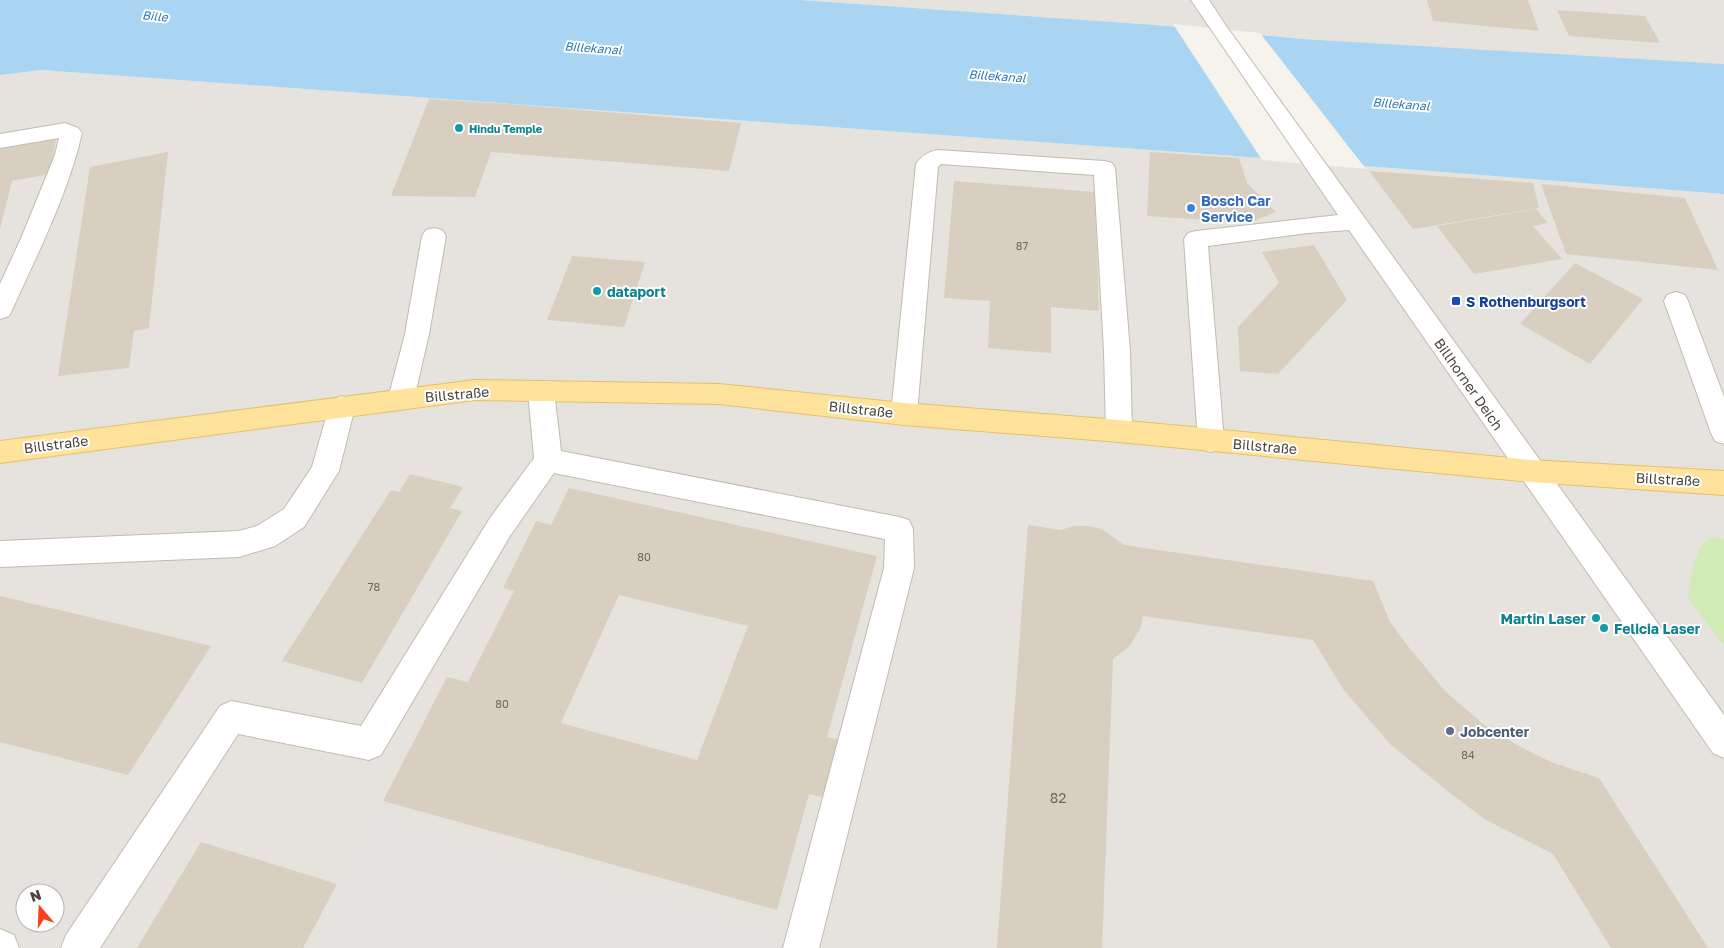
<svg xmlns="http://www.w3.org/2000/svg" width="1724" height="948" font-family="'Golos Text',sans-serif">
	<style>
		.industrial { fill: #e6e2dd; fill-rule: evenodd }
		.green { fill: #d2eab5 }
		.parking { fill: #e5e3e0 }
		.water { fill: #a9d4f2 }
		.pier { fill: #f6f3ec }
		.building { fill: #d8cfc1; fill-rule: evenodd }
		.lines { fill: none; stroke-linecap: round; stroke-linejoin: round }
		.minor-casing { stroke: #c2bbae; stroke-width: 2 }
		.major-casing { stroke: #e6c16a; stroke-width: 2 }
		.minor { fill: #fff; fill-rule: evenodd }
		.major { fill: #ffe39c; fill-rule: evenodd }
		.culture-dot { fill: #0f9aa8; stroke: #fff; stroke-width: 2 }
		.shop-dot { fill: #3f7fe0; stroke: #fff; stroke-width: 2 }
		.transit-dot { fill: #1a4fb4; stroke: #fff; stroke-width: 2 }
		.service-dot { fill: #5c6f8a; stroke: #fff; stroke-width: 2 }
		.labels { text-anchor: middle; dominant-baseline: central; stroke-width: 4; stroke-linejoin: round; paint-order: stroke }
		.far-culture-label { font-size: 11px; font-weight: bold; fill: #0d838f; stroke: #fff; text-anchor: start }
		.number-label { font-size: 11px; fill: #6e675b }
		.far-water-label { font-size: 12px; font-style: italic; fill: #2e7ab2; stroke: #fff }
		.shop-label { font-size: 14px; font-weight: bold; fill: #366cbe; stroke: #fff; text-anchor: start }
		.culture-label { font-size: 14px; font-weight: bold; fill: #0d838f; stroke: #fff; text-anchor: start }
		.transit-label { font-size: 14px; font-weight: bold; fill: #164399; stroke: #fff; text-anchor: start }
		.street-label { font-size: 14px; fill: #4b4439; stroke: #fff }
		.service-label { font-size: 14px; font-weight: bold; fill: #4e5e75; stroke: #fff; text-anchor: start }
		.near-number-label { font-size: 14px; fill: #6e675b }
	</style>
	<rect width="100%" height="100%" fill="#f6f3ec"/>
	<!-- industrial -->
	<g class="industrial">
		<path d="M800 0H1724V64L1303 39 1156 25Z"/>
		<path d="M41 70 1262 158 1724 194V948H0V75ZM25 893H55V923H25Z"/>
	</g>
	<!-- green -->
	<path class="green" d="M1710 537 1724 539V646L1688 598C1692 575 1692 553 1710 537Z"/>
	<!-- parking -->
	<path class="parking" d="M371 818 807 948H318Z"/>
	<!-- water -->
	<path class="water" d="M0 0H800L1156 25 1303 39 1724 64V194L1262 158 41 70 0 75Z"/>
	<!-- pier -->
	<path class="pier" d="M1173 24 1260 33 1366 169 1262 160Z"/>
	<!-- building -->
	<g class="building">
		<path d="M1427 0H1528L1539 31 1433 21Z"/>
		<path d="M1557 10 1645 16 1660 43 1569 36Z"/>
		<path d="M429 99 508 104 741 123 729 171 491 152 475 197 391 196Z"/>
		<path d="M56 139 50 174 12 181 0 229V149Z"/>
		<path d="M168 152 149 328 134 331 129 368 58 376 90 167Z"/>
		<path d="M1150 152 1239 158 1247 183 1276 212 1249 223 1147 216Z"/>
		<path d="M1369 171 1533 183 1539 208 1413 229Z"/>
		<path d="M954 181 1095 192 1099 311 1051 307V353L988 348 990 301 944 298Z"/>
		<path d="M1541 184 1685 198 1718 270 1566 254Z"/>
		<path d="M1536 209 1548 223 1533 226 1562 259 1474 274 1437 226Z"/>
		<path d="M1314 245 1347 300 1278 374 1240 371 1238 327 1279 283 1262 252Z"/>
		<path d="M572 256 645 262 624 327 547 320Z"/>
		<path d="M1575 263 1643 299 1590 364 1520 324Z"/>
		<path d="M410 474 463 487 450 508 462 511 362 683 282 661 391 490 399 492Z"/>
		<path d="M569 488 877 556 827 737 845 741 829 799 809 794 777 910 383 801 447 677 468 682 514 591 503 588 536 521 551 525ZM619 595 748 626 697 760 561 723Z"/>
		<path d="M1028 525 1061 530 1074 526H1087L1102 529 1124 545 1373 581 1390 622 1407 645 1445 691 1483 724 1517 745 1551 762 1599 778 1708 948H1611L1553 854 1486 820 1446 790 1390 744 1343 689 1313 640 1143 616 1141 627 1130 646 1113 659 1102 948H997Z"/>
		<path d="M0 596 211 646 128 775 0 742Z"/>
		<path d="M201 842 337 884 303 948H137Z"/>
	</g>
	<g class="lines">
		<!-- minor casing -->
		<g class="minor-casing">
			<g id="minor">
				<path d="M1191 0H1209L1224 23 1724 715V758L1713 753 1349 230 1308 233 1208 246 1224 441 1221 449 1211 452 1201 449 1198 441 1184 239 1188 233 1196 231 1338 215Z"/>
				<path d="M65 123 78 128 82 133C68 194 38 253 12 310L9 316 0 319V284L22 236 55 155 59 138 0 148V134Z"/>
				<path d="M937 150 1104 161 1112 163 1115 168 1130 351 1132 431 1128 439 1119 442 1110 439 1106 431 1104 351 1094 175 941 164 938 167 917 414 913 422 904 425 895 422 891 414 916 164C921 156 928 152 937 150Z"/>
				<path d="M434 228 442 230 446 236 429 334 414 399 410 406 401 409 392 406 388 399 405 334 422 236 426 230Z"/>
				<path d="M1676 292 1685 295 1688 301 1724 397V444L1715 441 1711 433 1664 301 1667 295Z"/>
				<path d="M541 381 550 384 554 391 561 451 899 517 909 520 913 529 914 568 819 948H783L884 568 885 539 554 473 510 536 381 755 369 760 238 734 100 948H61L66 935 220 706 231 701 361 726 490 518 534 458 528 391 532 384Z"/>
				<path d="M342 396 351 400 355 407 339 471 304 527 275 546 239 557 0 567V541L239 531 257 526 284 509 312 467 329 407 333 400Z"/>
				<path d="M0 929 14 935 19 948H0Z"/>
			</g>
		</g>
		<!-- major casing -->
		<g class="major-casing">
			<path id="major" d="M475 380 719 384 904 403 1119 420 1531 460 1724 471V495L1531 482 1119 442 904 425 719 404 475 400 0 463V441Z"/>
		</g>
		<!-- minor -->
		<use href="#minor" class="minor"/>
		<!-- major -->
		<use href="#major" class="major"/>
	</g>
	<!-- markers -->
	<g class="culture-dot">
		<circle cx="459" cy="128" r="5"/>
		<circle cx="597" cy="291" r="5"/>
		<circle cx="1596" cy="618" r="5"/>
		<circle cx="1604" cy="628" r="5"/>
	</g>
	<circle class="shop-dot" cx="1191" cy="208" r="5"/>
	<rect class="transit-dot" x="1451" y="296" width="10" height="10" rx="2.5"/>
	<circle class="service-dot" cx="1450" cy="731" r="5"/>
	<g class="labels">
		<!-- far-culture labels -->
		<g class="far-culture-label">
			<text x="469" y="128">Hindu Temple</text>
		</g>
		<!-- number labels -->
		<g class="number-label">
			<text x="1022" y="245">87</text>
			<text x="644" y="556">80</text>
			<text x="374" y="586">78</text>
			<text x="502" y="703">80</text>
			<text x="1468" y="754">84</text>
		</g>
		<!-- far-water labels -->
		<g class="far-water-label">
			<text transform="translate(155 16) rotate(5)">Bille</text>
			<text transform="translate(593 48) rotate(4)">Billekanal</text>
			<text transform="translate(997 76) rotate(4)">Billekanal</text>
			<text transform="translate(1401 104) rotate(4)">Billekanal</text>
		</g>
		<!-- shop labels -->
		<g class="shop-label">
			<text x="1201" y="200">Bosch Car<tspan x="1201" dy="16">Service</tspan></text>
		</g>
		<!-- culture labels -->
		<g class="culture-label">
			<text x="607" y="291">dataport</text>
			<text x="1586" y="618" text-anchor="end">Martin Laser</text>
			<text x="1614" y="628">Felicia Laser</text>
		</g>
		<!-- transit labels -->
		<g class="transit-label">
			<text x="1466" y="301">S Rothenburgsort</text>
		</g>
		<!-- street labels -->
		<g class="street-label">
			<text transform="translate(1469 384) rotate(55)">Billhorner Deich</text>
			<text transform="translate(457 394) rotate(-5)">Billstraße</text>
			<text transform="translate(861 409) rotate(6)">Billstraße</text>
			<text transform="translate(56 444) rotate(-7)">Billstraße</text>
			<text transform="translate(1265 446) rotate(5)">Billstraße</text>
			<text transform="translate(1668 479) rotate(3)">Billstraße</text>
		</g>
		<!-- service labels -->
		<g class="service-label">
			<text x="1460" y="731">Jobcenter</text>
		</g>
		<!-- near-number labels -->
		<g class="near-number-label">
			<text x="1058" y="797">82</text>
		</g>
	</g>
	<!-- north arrow -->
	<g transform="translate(40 908) rotate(341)"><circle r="24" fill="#ffffff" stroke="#b7b4b0"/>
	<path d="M0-4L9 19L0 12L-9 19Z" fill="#fc3f1d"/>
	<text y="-8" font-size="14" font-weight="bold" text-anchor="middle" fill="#4b4439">N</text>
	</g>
</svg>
